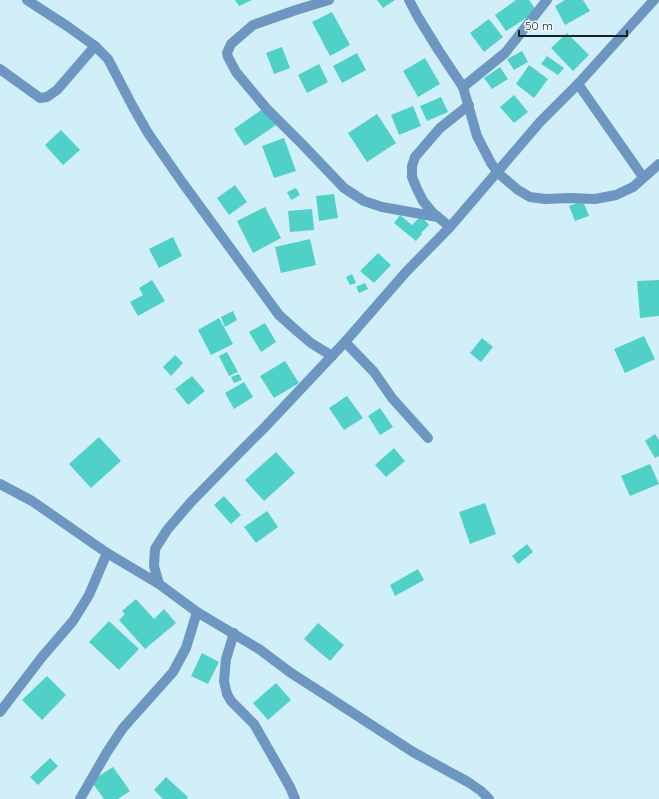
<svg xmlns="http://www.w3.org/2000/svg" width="659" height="799" font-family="Quicksand,sans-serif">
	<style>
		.building { fill: #50d1c8 }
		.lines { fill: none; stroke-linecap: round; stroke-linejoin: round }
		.minor { stroke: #6d97c1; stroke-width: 10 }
	</style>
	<rect width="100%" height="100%" fill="#d1eff8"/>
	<!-- building -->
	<g class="building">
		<path d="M235 0H252L239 6Z"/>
		<path d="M377 0H395L383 8Z"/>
		<path d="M516 0H529L537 11 506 31 495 15Z"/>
		<path d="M565 0H583L590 11 565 25 555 6Z"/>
		<path d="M332 12 350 45 330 56 312 22Z"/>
		<path d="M489 19 503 37 484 52 470 33Z"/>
		<path d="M567 33 589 55 573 71 551 48Z"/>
		<path d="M282 47 290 68 274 74 266 53Z"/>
		<path d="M522 51 528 62 514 70 507 59Z"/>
		<path d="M357 53 366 70 342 83 333 66Z"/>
		<path d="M547 56 564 68 558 75 541 64Z"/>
		<path d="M425 58 440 84 418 97 403 71Z"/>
		<path d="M319 64 328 82 307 93 298 75Z"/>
		<path d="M529 65 548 79 534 98 516 84Z"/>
		<path d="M500 67 508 79 492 89 484 78Z"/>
		<path d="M514 95 528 112 514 123 500 107Z"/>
		<path d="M441 97 448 112 427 121 420 106Z"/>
		<path d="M413 106 421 126 399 135 391 115Z"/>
		<path d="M264 108 276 125 245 146 234 129Z"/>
		<path d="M377 114 396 143 367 162 348 133Z"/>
		<path d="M61 130 80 150 63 165 45 145Z"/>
		<path d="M284 138 296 171 274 178 262 146Z"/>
		<path d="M235 185 247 202 229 215 217 198Z"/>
		<path d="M296 188 300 195 291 200 287 192Z"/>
		<path d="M334 194 338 218 319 221 316 196Z"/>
		<path d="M583 201 589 216 575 221 569 206Z"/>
		<path d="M265 207 281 238 253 253 237 221Z"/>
		<path d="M312 209 314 230 290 232 288 211Z"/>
		<path d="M400 215 412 225 421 216 429 225 421 233 422 234 416 241 394 223Z"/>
		<path d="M173 237 182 256 159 268 149 249Z"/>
		<path d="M310 239 316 265 281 273 275 247Z"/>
		<path d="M378 253 391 265 374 283 360 271Z"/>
		<path d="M352 274 356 283 350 285 346 277Z"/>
		<path d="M152 280 165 301 138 316 130 302 143 295 139 288Z"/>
		<path d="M659 280V316L640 318 637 281Z"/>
		<path d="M365 283 368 289 359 293 356 287Z"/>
		<path d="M233 311 237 320 225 327 221 317Z"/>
		<path d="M219 318 233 344 211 355 198 330Z"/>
		<path d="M265 323 276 342 261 352 249 332Z"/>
		<path d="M644 336 655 359 625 373 614 349Z"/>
		<path d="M482 338 493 347 481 362 470 353Z"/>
		<path d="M227 352 238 372 229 376 219 356Z"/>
		<path d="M175 355 183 363 171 376 163 367Z"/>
		<path d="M285 361 299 383 274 398 260 376Z"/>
		<path d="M239 374 242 380 234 383 231 377Z"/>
		<path d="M192 376 205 391 188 405 175 389Z"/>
		<path d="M244 382 253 397 234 409 225 393Z"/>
		<path d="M347 396 363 418 344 430 329 408Z"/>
		<path d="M380 408 393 427 380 435 368 416Z"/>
		<path d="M655 434 659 440V456L655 458 645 441Z"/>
		<path d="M99 437 121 461 91 488 69 464Z"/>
		<path d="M394 448 405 461 386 477 375 465Z"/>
		<path d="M276 452 295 473 264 501 245 480Z"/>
		<path d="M650 464 659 484 630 496 621 476Z"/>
		<path d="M224 496 241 515 231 524 214 505Z"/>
		<path d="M485 503 496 534 470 544 459 512Z"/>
		<path d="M267 511 278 527 256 543 244 527Z"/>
		<path d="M527 544 533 552 518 564 512 556Z"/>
		<path d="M418 569 424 580 395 596 390 585Z"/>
		<path d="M136 599 154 619 164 609 176 623 145 649 119 620 125 614 122 611Z"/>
		<path d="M109 621 139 649 119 670 89 642Z"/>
		<path d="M318 623 344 645 330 661 304 639Z"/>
		<path d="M202 653 219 662 208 684 191 676Z"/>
		<path d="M47 676 66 695 42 720 22 700Z"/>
		<path d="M276 683 291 700 268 720 253 703Z"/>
		<path d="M50 758 58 766 38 785 30 777Z"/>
		<path d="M113 767 130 791 118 799H104L91 781Z"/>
		<path d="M166 777 188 797 186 799H163L154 790Z"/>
	</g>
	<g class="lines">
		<!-- minor -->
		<g class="minor">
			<path d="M27 0 67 26 95 46 108 59 133 107 148 133 182 182 279 315 298 332 311 343 332 356"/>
			<path d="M329 0 296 10 253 25 231 44 227 53 228 57 236 72 266 108 303 145 344 188 364 201 382 207 438 217"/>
			<path d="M409 0 418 17 439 51 463 87 477 136 491 163 498 173 518 190 530 197 545 199 570 198 595 199 616 195 633 187 659 164"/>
			<path d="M0 69 40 98 47 97 57 90 95 46"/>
			<path d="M578 84 643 177"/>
			<path d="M463 87 505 53 547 0"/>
			<path d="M450 227 432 212 423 201 417 189 412 177V166L415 157 440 128 469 105"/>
			<path d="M345 342 374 372 392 398 428 438"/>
			<path d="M0 484 32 501 107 553 159 584 197 612 259 649 291 673 316 689 413 752 468 782 481 791 489 799"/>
			<path d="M159 584 154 566 155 549 167 530 191 502 240 452 265 427 345 342 406 272 450 227 540 122 578 84 654 0"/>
			<path d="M234 633 226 659 224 681 227 694 231 701 254 724 290 787 295 799"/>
			<path d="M0 712 42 657 73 621 89 595 107 553"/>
			<path d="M80 799 107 752 123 728 173 672 186 648 197 612"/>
		</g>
	</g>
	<!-- scale -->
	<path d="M519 30v6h108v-6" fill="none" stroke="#162124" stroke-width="2"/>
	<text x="525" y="30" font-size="12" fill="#162124" stroke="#edf9fc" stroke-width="3" paint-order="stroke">50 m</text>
</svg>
